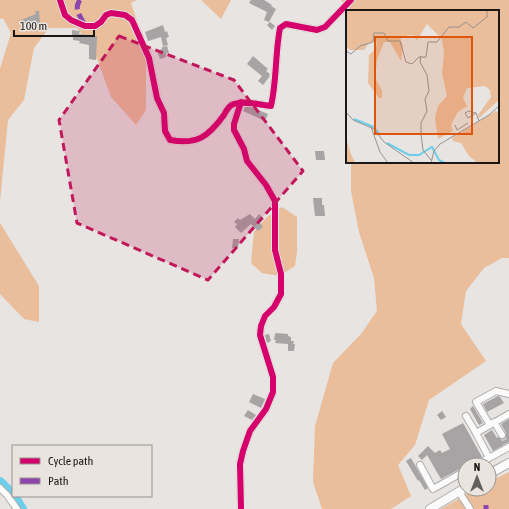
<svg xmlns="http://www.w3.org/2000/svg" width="509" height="509" font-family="'Asap Condensed',sans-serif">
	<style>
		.green { fill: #eabd9b }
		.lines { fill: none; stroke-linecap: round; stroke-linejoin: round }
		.river { stroke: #6dceea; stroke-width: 10 }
		.building { fill: #a6a4a4 }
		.minor-tunnel { stroke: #c8c5c3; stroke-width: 6; stroke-dasharray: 6 3; stroke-linecap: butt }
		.minor-casing { stroke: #b0aeac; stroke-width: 8 }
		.major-casing { stroke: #b0aeac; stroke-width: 10 }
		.minor { stroke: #fbfbfb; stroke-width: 6 }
		.major { stroke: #fbfbfb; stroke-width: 8 }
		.quiet { stroke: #8e44ad; stroke-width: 5; stroke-dasharray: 10 5; stroke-linecap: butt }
		.cycleway-casing { stroke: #eae4df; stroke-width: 8 }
		.cycleway { stroke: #d6006c; stroke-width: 6 }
		.marked { fill: #c2185b; fill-opacity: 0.2; stroke: #c2185b; stroke-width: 3; stroke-dasharray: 8 5; stroke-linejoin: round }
		.inset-river { fill: none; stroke: #6dceea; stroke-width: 2 }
		.inset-road { fill: none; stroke: #959290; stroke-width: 1 }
		.view { fill: #de560c; fill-opacity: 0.15; stroke: #de560c; stroke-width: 2 }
		.inset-edge { fill: none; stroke: #1a1716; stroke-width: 2 }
	</style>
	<rect width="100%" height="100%" fill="#e7e4e2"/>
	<!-- green -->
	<g class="green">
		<path d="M0 0H137L131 3 146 48V110L136 125 111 97 93 48 77 28H49L34 48 24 100 8 120 0 201V69L11 33 3 18 0 19Z"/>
		<path d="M201 0H231L221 19Z"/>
		<path d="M341 0H509V258H502L484 268 466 291 461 324 486 361 429 400 415 445 398 465 411 496 391 509H322L313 482 315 426 333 363 361 334 377 311 374 278 359 232 351 191V162H498V11H352Z"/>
		<path d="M282 207 297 217V252L295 266 279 276 262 273 251 263 254 232 267 217Z"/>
		<path d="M0 223 39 286V322L24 319 0 294Z"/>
		<path d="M509 472V509H441L476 489H489V482Z"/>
	</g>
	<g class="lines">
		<!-- river -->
		<g class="river">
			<path d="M0 482 13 495"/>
			<path d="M14 496 22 509"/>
		</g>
	</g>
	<!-- building -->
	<g class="building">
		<path d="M251 0H264L272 5 271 6 276 9 269 22 264 20 267 12 249 3Z"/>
		<path d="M35 11H39L40 23 24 27 21 20 36 14Z"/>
		<path d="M270 22 275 26 272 30 267 25Z"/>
		<path d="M163 25 165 32 167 31 169 37 166 38 168 45 163 46 161 37 148 41 145 32Z"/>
		<path d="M72 30 80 31 79 34 97 36 96 60 89 59V45L79 43 80 41 73 40V37H72Z"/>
		<path d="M167 46 169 53 166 54V57L160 59 157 51 162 49V47Z"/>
		<path d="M253 56 268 69 266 71 270 74 269 75 270 76 263 85 258 81 262 76 247 64Z"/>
		<path d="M245 107H251L268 114 265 121 243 111Z"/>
		<path d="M315 151H324L325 160H316Z"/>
		<path d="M313 198H322V205H324L325 216H315Z"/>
		<path d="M250 214 255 219 259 214 264 219 260 223 263 227 258 231 251 224 241 233 235 227 237 224 234 222 238 218 240 220Z"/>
		<path d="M233 239H239L238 248H232Z"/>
		<path d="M276 333 288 334V336L291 337V341H294L293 344H295L294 351H288V344L275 343 276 340H274L275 334Z"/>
		<path d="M269 334 271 341 267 343 265 335Z"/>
		<path d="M253 394 265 399 261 408 249 402Z"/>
		<path d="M498 396 500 397 504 403 487 412 483 404Z"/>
		<path d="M473 406 483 423 479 425 470 409Z"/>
		<path d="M248 410 256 415 252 420 244 416Z"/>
		<path d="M442 411 446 417 441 420 437 415Z"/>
		<path d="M509 419V442L493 451 484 435 492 430 497 438 498 437 502 439H505L506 433 501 424Z"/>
		<path d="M463 423 482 457 441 479 427 455 422 460 418 456 428 446 435 453 440 450 442 453 450 449 442 434Z"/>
		<path d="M411 458 428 488 425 490 419 480 418 481 406 461Z"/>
	</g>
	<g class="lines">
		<!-- minor-tunnel -->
		<path class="minor-tunnel" d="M502 435 506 444"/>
		<!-- minor casing -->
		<g class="minor-casing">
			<g id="minor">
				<path d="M60 0 65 15 71 20 85 26H95L101 22 106 15 111 13 125 15 132 20 149 58 157 98 164 113 165 131 170 140C197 145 208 137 224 115 226 111 229 105 234 104 245 100 260 105 271 106 277 80 275 53 280 28L286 24 317 30 325 27 351 0"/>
				<path d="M509 394 496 391 476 402 490 425 509 414"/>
				<path d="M466 416 476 433 490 425"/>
				<path d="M494 422 502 435"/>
				<path d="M476 433 486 452"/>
				<path d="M489 458 509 447"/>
				<path d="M420 465 433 489 465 471"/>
				<path d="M476 465 489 458 487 454"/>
				<path d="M0 488 7 495 17 509"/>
				<path d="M459 492 470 509"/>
				<path d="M241 509 240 464 243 451 250 431 266 409 273 392V377L260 335 261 326 265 316 274 307 281 294V274L275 250V201L266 185 247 161 244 149 234 130V124L241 102"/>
			</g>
		</g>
		<!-- major casing -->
		<g class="major-casing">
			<g id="major">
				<path d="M489 474 509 463"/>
				<path d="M430 509 465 488"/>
			</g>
		</g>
		<!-- minor -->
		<use href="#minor" class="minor"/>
		<!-- major -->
		<use href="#major" class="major"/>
		<!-- quiet -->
		<g class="quiet">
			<path d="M80 0C73 9 81 17 85 26"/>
			<path d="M486 509V505"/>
		</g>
		<!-- cycleway casing -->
		<g class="cycleway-casing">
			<g id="cycleway">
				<path d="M60 0 65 15 71 20 85 26H95L101 22 106 15 111 13 125 15 132 20 149 58 157 98 164 113 165 131 170 140C197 145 208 137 224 115 226 111 229 105 234 104 245 100 260 105 271 106 277 80 275 53 280 28L286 24 317 30 325 27 351 0"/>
				<path d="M241 509 240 464 243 451 250 431 266 409 273 392V377L260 335 261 326 265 316 274 307 281 294V274L275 250V201L266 185 247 161 244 149 234 130V124L241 102"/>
			</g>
		</g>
		<!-- cycleway -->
		<use href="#cycleway" class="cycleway"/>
	</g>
	<!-- marked area -->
	<path class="marked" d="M119 36 234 80 303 171 208 280 77 223 59 120Z"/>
	<!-- overview -->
	<g transform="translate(346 10)">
		<rect width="153" height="153" fill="#e7e4e2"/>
		<path d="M0 0H153V90L133 108 132 105 145 87 144 80 139 76 121 78 117 88 121 96 111 103 105 115 107 121 92 129 89 108 92 96 101 86 96 63 98 43 96 29 81 14 71 30 66 25 54 27 57 36 55 51 44 32H38L31 50 29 68 36 81V88H33L22 73 23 45 29 40 31 33 29 30 22 34 18 40H4L0 36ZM150 101 153 103V153H132L123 146 115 133 107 131 106 128ZM0 128 5 144 9 153H0Z" fill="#eabd9b"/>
		<path class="inset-river" d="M8 109 28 117 34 125M41 133 63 145H73L86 137 93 150 99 153"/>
		<path class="inset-road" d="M0 41 5 44 14 36 27 32 28 23H38L42 31H54L60 52 66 54 73 47H80L82 32H91L103 17H113L120 12 127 18 141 7V0M75 46 74 52 81 65 83 81 79 89 81 101 75 113V124L77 140 85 150M0 102 7 110 28 119 38 132 68 153M130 103 122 108 119 103 123 101 130 103 133 111M109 115 111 120 122 113M25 117 34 142 42 153M85 153 88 141 94 134 143 105 153 96"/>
		<path class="view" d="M29 27H126V124H29Z"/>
		<rect width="153" height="153" class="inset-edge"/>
	</g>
	<!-- legend -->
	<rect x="12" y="445" width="140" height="52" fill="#eae4df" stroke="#97928f"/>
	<rect x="20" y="458" width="20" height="6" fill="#d6006c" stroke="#97928f"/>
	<text x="48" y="465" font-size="12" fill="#1a1716">Cycle path</text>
	<rect x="20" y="478" width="20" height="6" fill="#8e44ad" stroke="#97928f"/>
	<text x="48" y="485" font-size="12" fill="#1a1716">Path</text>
	<!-- north arrow -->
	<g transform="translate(477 477)"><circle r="19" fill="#eae4df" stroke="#97928f"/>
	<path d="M0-3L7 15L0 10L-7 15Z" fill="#625f5d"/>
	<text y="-6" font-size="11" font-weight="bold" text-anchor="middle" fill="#1a1716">N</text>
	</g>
	<!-- scale -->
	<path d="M14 30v6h80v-6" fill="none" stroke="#1a1716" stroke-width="2"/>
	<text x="20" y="30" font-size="12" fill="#1a1716" stroke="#eae4df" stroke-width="3" paint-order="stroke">100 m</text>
</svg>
